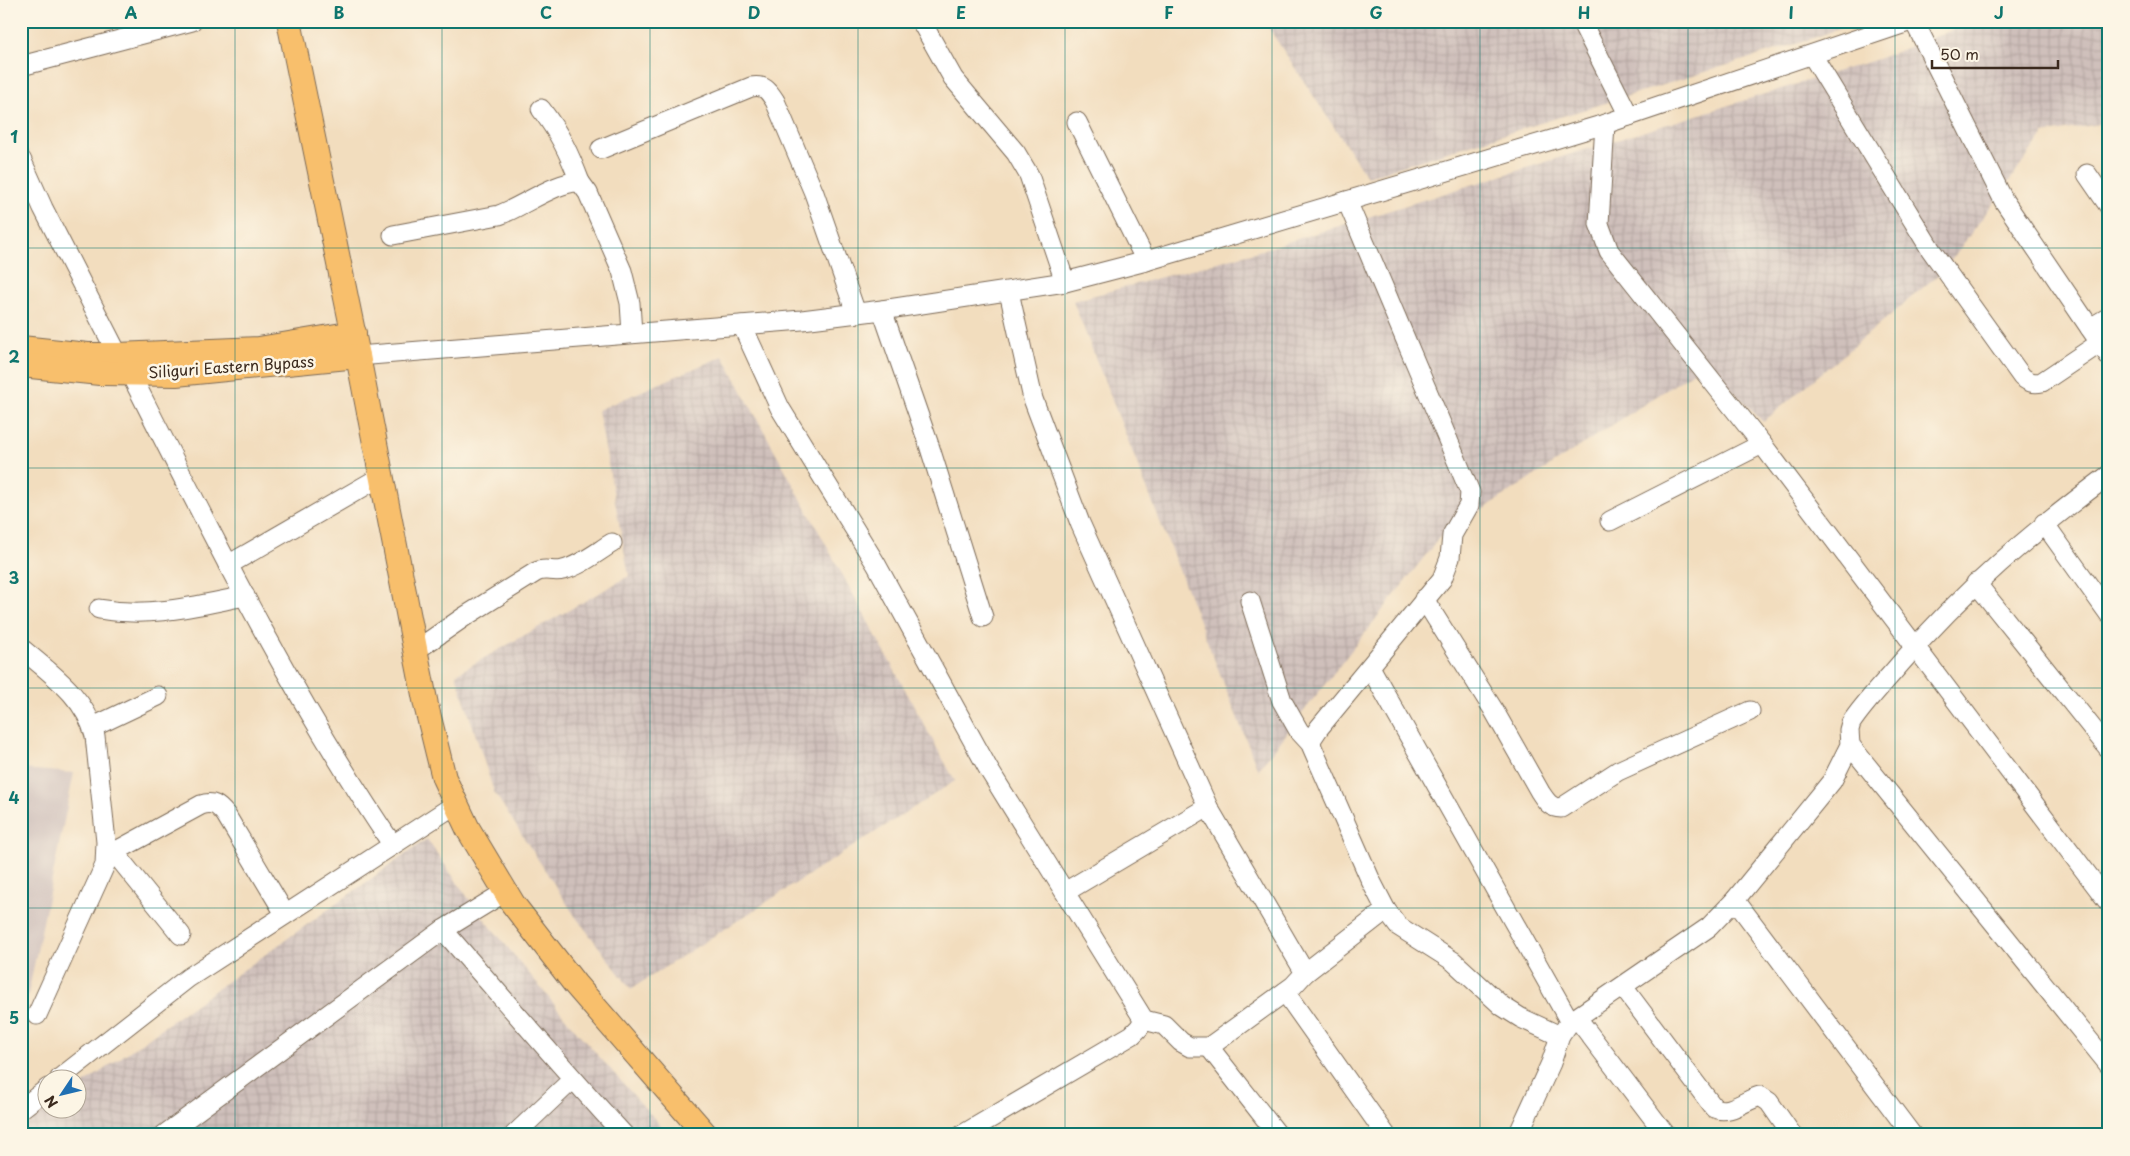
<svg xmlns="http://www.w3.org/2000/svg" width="2130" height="1156" font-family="'Playpen Sans',sans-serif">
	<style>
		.industrial { fill: url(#industrial-grid) }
		.railway { fill: #cfc0bb }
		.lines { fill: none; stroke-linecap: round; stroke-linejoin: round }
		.minor-casing { stroke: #7b6956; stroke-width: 21 }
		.major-casing { stroke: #7b6956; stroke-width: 26 }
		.minor { stroke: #fff; stroke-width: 19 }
		.major { stroke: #f8bf6c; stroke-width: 24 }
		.grid { fill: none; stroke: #0f766e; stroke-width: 1; stroke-opacity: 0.55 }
		.labels { text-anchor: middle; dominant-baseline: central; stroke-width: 5; stroke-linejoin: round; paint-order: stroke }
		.street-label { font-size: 15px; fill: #3b2a1e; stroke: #fcf5e5 }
		.neatline { fill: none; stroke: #0f766e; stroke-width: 2 }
		.grid-label { font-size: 16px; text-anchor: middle; font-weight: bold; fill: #0f766e }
	</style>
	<defs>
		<pattern id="industrial-grid" width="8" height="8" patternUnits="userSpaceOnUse" patternTransform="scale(1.25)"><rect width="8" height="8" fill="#cfc0bb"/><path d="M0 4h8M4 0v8" fill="none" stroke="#b3a5a0"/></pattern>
	</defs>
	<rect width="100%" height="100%" fill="#fcf5e5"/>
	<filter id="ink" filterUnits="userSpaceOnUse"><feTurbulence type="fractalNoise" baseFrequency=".02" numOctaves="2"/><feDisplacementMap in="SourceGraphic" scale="10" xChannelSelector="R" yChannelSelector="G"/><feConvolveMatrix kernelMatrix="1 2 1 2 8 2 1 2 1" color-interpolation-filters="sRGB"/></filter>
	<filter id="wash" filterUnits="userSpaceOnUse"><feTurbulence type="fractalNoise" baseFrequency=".0096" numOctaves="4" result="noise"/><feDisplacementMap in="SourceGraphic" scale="20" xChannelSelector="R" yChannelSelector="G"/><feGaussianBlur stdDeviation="1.12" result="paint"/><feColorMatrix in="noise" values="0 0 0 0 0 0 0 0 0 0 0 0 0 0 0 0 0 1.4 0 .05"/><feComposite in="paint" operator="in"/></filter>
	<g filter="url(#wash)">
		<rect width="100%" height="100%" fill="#f2ddbe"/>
		<!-- industrial -->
		<g class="industrial">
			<path d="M1264 21H1861L1802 42 1367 177Z"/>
			<path d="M1975 21H2109V122L2044 134 1944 270 1763 422 1706 364 1439 538 1258 770 1073 301 1255 252 1878 59Z"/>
			<path d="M723 356 955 781 631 989 575 916 494 792 456 674 629 576 598 410Z"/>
			<path d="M427 839 473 905 572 1026 669 1135H21V1128L49 1109 78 1108V1088Z"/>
		</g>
		<!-- railway -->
		<path class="railway" d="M21 769 74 773 26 1004 21 1010Z"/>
	</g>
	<g filter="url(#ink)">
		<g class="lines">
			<!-- minor casing -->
			<g class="minor-casing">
				<g id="minor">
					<path d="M921 21 953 78 1016 153 1029 175 1065 282"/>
					<path d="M1581 21 1629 116"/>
					<path d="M1914 21 2004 201 2109 356"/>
					<path d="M1812 55 1931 250 2022 377C2029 382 2033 384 2042 382L2100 343"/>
					<path d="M21 66 192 21"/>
					<path d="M541 109C560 134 569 153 580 182"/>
					<path d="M1077 122 1146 261"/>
					<path d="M1605 124 1599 224 1609 251 1762 444 2109 903"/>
					<path d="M601 149 751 87C765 85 768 90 775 101L814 193 856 313"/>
					<path d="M21 159 43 208 118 355"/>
					<path d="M2087 174 2109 206"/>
					<path d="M1347 201 1470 492 1469 505 1452 535 1450 558 1442 579 1319 728 1311 740 1312 747 1371 881 1386 910 1398 926 1453 961 1502 1006 1521 1018 1560 1036"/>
					<path d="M393 235 499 215C522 207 558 180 580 182L588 193 622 271 630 303 632 333"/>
					<path d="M1009 292 1033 399 1080 523 1208 807 1305 973"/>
					<path d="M882 310 929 445 983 617"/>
					<path d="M742 325 780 408 876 564 989 770 1144 1020 1164 1025 1181 1042 1190 1047H1209L1293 986 1305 973 1386 910"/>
					<path d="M2090 328 2109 317"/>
					<path d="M358 356 802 320 882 310 1065 282 1146 261 1605 124 1911 21"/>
					<path d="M130 373C211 533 291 695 392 844"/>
					<path d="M1610 521 1762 444"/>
					<path d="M2044 523 2109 614"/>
					<path d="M228 565 382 476"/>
					<path d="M1976 583 2109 749"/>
					<path d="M1424 599 1493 709 1540 792C1546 801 1550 808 1561 808L1618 771 1750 711"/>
					<path d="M1250 601 1282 701 1299 731 1311 744"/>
					<path d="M99 609C151 618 194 606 245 596"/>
					<path d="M21 648C51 674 85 696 95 736L106 842 105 865 37 1015"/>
					<path d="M415 651 464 617 536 572C546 567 553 573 563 570 580 566 597 552 612 543"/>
					<path d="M1370 667 1570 1022"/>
					<path d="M93 727 158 696"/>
					<path d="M1850 745 2109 1065"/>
					<path d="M114 852 181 935"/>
					<path d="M107 856 201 805C213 801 218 805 226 815L285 914"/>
					<path d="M1065 892 1208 807"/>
					<path d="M1735 900 1912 1135"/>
					<path d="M443 930C503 998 562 1068 624 1135"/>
					<path d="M1623 987 1714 1108C1730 1115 1745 1100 1760 1096L1769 1102 1792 1135"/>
					<path d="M1285 992 1386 1135"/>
					<path d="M1577 1018 1666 1135"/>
					<path d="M1209 1047 1278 1135"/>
					<path d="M60 1078 188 978 456 804"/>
					<path d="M21 1109 48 1088"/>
					<path d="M164 1135 443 930 505 892"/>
					<path d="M514 1135 572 1080"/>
					<path d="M962 1135 1132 1035 1139 1028 1144 1020"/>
					<path d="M1518 1135 1551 1063 1560 1036 1570 1022 1709 927 1735 900 1832 781 1850 745 1849 730 1851 723C1865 702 1884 683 1900 664 1964 590 2031 533 2109 475"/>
				</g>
			</g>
			<!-- major casing -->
			<g class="major-casing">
				<g id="major">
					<path d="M289 21 358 356 426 705 444 778 468 829 513 904 575 984 706 1135"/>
					<path d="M21 348 88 355H118L259 349 354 333"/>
					<path d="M21 365 100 373 176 374 358 356"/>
				</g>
			</g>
			<!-- minor -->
			<use href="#minor" class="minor"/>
			<!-- major -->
			<use href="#major" class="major"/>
		</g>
	</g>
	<!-- grid -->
	<path class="grid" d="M235 21V1135M442 21V1135M650 21V1135M858 21V1135M1065 21V1135M1272 21V1135M1480 21V1135M1688 21V1135M1895 21V1135M21 248H2109M21 468H2109M21 688H2109M21 908H2109"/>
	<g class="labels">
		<!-- street labels -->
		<g class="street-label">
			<text transform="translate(231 366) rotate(-4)">Siliguri Eastern Bypass</text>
		</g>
	</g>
	<!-- margin -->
	<rect width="2130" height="1156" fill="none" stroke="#fcf5e5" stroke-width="55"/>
	<!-- north arrow -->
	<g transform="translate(62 1094) rotate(235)"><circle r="24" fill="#fcf5e5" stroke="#afa495"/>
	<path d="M0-4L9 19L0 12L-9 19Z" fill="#1f6fb2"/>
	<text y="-8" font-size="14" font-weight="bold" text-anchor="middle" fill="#3b2a1e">N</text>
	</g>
	<!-- scale -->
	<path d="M1932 60v8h126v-8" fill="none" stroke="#3b2a1e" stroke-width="2.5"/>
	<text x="1940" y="60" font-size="15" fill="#3b2a1e" stroke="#fcf5e5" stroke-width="4" paint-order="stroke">50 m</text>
	<rect x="28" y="28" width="2074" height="1100" class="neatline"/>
	<g class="grid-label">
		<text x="131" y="19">A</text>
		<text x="339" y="19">B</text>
		<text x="546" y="19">C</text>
		<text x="754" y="19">D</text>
		<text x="961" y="19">E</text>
		<text x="1169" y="19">F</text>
		<text x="1376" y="19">G</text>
		<text x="1584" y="19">H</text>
		<text x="1791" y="19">I</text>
		<text x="1999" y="19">J</text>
		<text x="14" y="143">1</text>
		<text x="14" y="363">2</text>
		<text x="14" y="584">3</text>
		<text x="14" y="804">4</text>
		<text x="14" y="1024">5</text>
	</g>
</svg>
